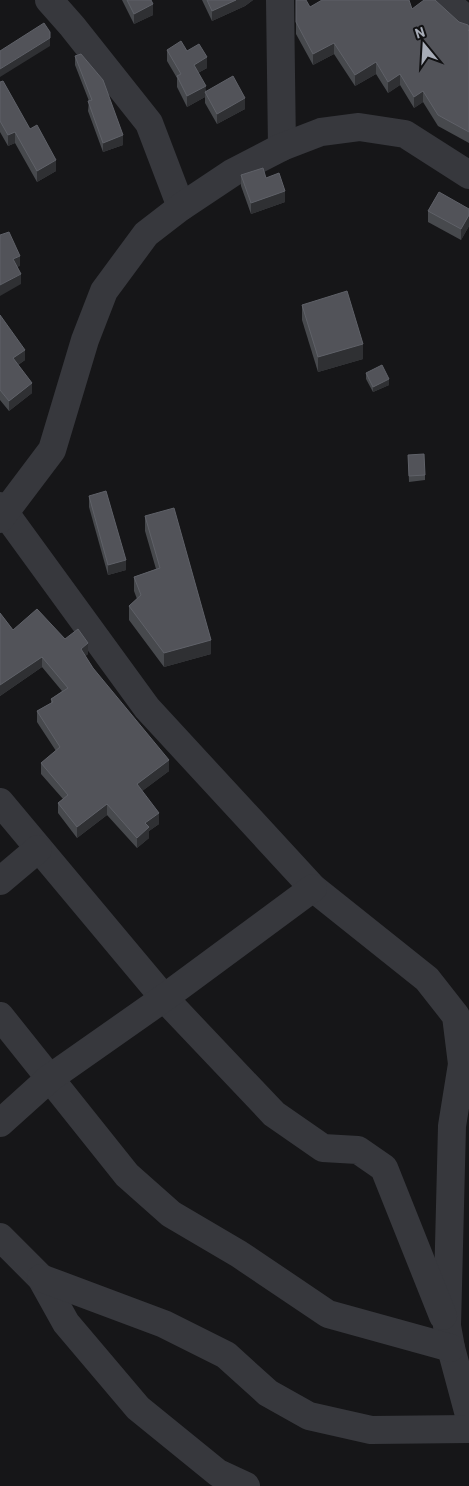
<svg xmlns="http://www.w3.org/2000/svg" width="469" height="1486" font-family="Barlow,sans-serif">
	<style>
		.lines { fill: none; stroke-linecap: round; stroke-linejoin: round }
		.minor { stroke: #37383d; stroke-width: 28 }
		.wall { fill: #47494d }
		.shaded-wall { fill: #2f3033 }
		.building { fill: #525359; stroke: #5f6168 }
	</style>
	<rect width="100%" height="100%" fill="#161618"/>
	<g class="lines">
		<!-- minor -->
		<g class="minor">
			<path d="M49 0 72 26 149 123 181 207"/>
			<path d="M280 0 282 147"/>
			<path d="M444 0 469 21"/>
			<path d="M0 506 147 708 313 888 427 979 456 1016 462 1064 452 1126 447 1326 451 1348 469 1415"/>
			<path d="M0 519 52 450 85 340 104 291 146 234 181 207 232 173 282 147 321 132 359 127 405 134 469 175"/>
			<path d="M0 802 164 998 274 1114 323 1148 358 1150 384 1168 443 1316"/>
			<path d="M0 881 38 849"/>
			<path d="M0 1016 127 1175 171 1214 239 1254 328 1314 451 1348"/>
			<path d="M0 1123 50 1078 164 998 313 888"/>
			<path d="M0 1237 41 1278 66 1323 138 1408 218 1473 246 1486"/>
			<path d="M41 1278 164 1324 226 1355 268 1393 309 1416 371 1430 469 1429"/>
		</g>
	</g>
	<!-- wall -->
	<g class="wall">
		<path d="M122 0H151L153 15 134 24Z"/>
		<path d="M202 0H253L245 6 212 21Z"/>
		<path d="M296 0 310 7 412 9 459 22 469 27V143L438 126 423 102 414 108 400 85 388 93 376 74 355 86 334 54 313 65 296 34Z"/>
		<path d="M167 50 187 51 207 68 198 73 206 91 245 109 217 124 205 103V97L187 107 177 87V78L167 61Z"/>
		<path d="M75 56 123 145 103 152 88 111 89 101 75 65Z"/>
		<path d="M0 82 56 171 37 182 15 143 8 146 0 132Z"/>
		<path d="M241 175 266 178 285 202 251 214 241 186Z"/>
		<path d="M469 209V226L461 240 428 222V211Z"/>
		<path d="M302 305 363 359 318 372 302 320Z"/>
		<path d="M0 315 25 360 18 365 32 393 9 411 0 400Z"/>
		<path d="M366 373 389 385 373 392 366 379Z"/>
		<path d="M408 455 425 475V480L409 482Z"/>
		<path d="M89 496 126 570 108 575 89 507Z"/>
		<path d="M145 516 211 654 164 667 129 620V606L137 599 134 591V577L156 569 145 531Z"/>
		<path d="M0 613 13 630 65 639 88 654 85 656 93 668 169 771 142 791 159 824 149 831V838L137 848 107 815 77 838 58 813V803L63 799 41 774V763L56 751 37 722V711L51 703V699L62 691 42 667 0 696Z"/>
	</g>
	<!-- shaded-wall -->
	<g class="shaded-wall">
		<path d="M236 0H253L245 6 212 21V11Z"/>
		<path d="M153 4V15L134 24V14Z"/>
		<path d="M50 38V46L0 77V69Z"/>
		<path d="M334 43V54L313 65V54Z"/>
		<path d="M207 57V68L194 75V65Z"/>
		<path d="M376 62V74L355 86V75Z"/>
		<path d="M400 74V85L388 93V82Z"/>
		<path d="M206 86 205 97 187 107V96Z"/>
		<path d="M423 91V102L414 108V97Z"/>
		<path d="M245 98V109L217 124V114Z"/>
		<path d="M15 132V143L8 146V135Z"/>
		<path d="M123 135V145L103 152V143Z"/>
		<path d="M56 160V171L37 182V171Z"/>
		<path d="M285 191V202L251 214V203Z"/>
		<path d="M469 215V226L461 240V229Z"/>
		<path d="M20 256V266L13 269V259Z"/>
		<path d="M21 274V284L0 296V285Z"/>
		<path d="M363 344V359L318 372V357Z"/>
		<path d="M25 350V360L13 368V358Z"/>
		<path d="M389 379V385L373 392V387Z"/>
		<path d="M32 383V393L9 411V401Z"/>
		<path d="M126 560V570L108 575V565Z"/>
		<path d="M211 640V654L164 667V653Z"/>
		<path d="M88 643V654L81 660V649Z"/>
		<path d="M42 657V667L0 696V685Z"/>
		<path d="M169 760V771L137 795V784Z"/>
		<path d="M107 804V815L77 838V827Z"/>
		<path d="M159 813V824L149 831V838L137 848V838L145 823Z"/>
	</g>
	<!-- building -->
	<g class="building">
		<path d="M127 0H151L153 4 134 14Z"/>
		<path d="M207 0H236L212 11Z"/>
		<path d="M296 0H306L310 7 322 0H409L412 9 424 0H435L459 22 468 25 469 27V30H468L469 31V132L438 115 423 91 414 97 400 74 388 82 376 62 355 75 334 43 313 54 296 22Z"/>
		<path d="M44 23 50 32V38L0 69V51Z"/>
		<path d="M181 41 187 51 199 44 207 57 194 65 206 86 187 96 177 76 181 74 167 50Z"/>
		<path d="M81 54 103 80 123 135 103 143 88 101 92 100 75 56Z"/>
		<path d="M233 76 245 98 217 114 205 92Z"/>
		<path d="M3 81 30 129 37 125 56 160 37 171 15 132 8 135 0 121V82Z"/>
		<path d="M263 168 266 178 279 173 285 191 251 203 241 175Z"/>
		<path d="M439 192 469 209V215L461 229 428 211Z"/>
		<path d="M9 232 20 256 13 259 21 274 0 285V235Z"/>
		<path d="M347 291 363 344 318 357 302 305Z"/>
		<path d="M0 315 25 350 13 358 32 383 9 401 0 390Z"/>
		<path d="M382 365 389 379 373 387 366 373Z"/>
		<path d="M424 454 425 475 409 476 408 455Z"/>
		<path d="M106 491 126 560 108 565 89 496Z"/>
		<path d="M174 508 211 640 164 653 129 606 141 595 134 577 160 568 145 516Z"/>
		<path d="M37 609 65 639 78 629 88 643 81 649 93 668 169 760 137 784 159 813 145 823 149 827 137 838 107 804 77 827 58 803 68 795 41 763 60 747 37 711 53 702 51 699 68 688 42 657 0 685V613L13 630Z"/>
	</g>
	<!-- north arrow -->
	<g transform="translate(424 45) rotate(342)" stroke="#111113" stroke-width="4" paint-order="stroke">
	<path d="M0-4L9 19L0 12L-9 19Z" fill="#a8adb8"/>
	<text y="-8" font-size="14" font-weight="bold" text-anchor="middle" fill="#a8adb8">N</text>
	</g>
</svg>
